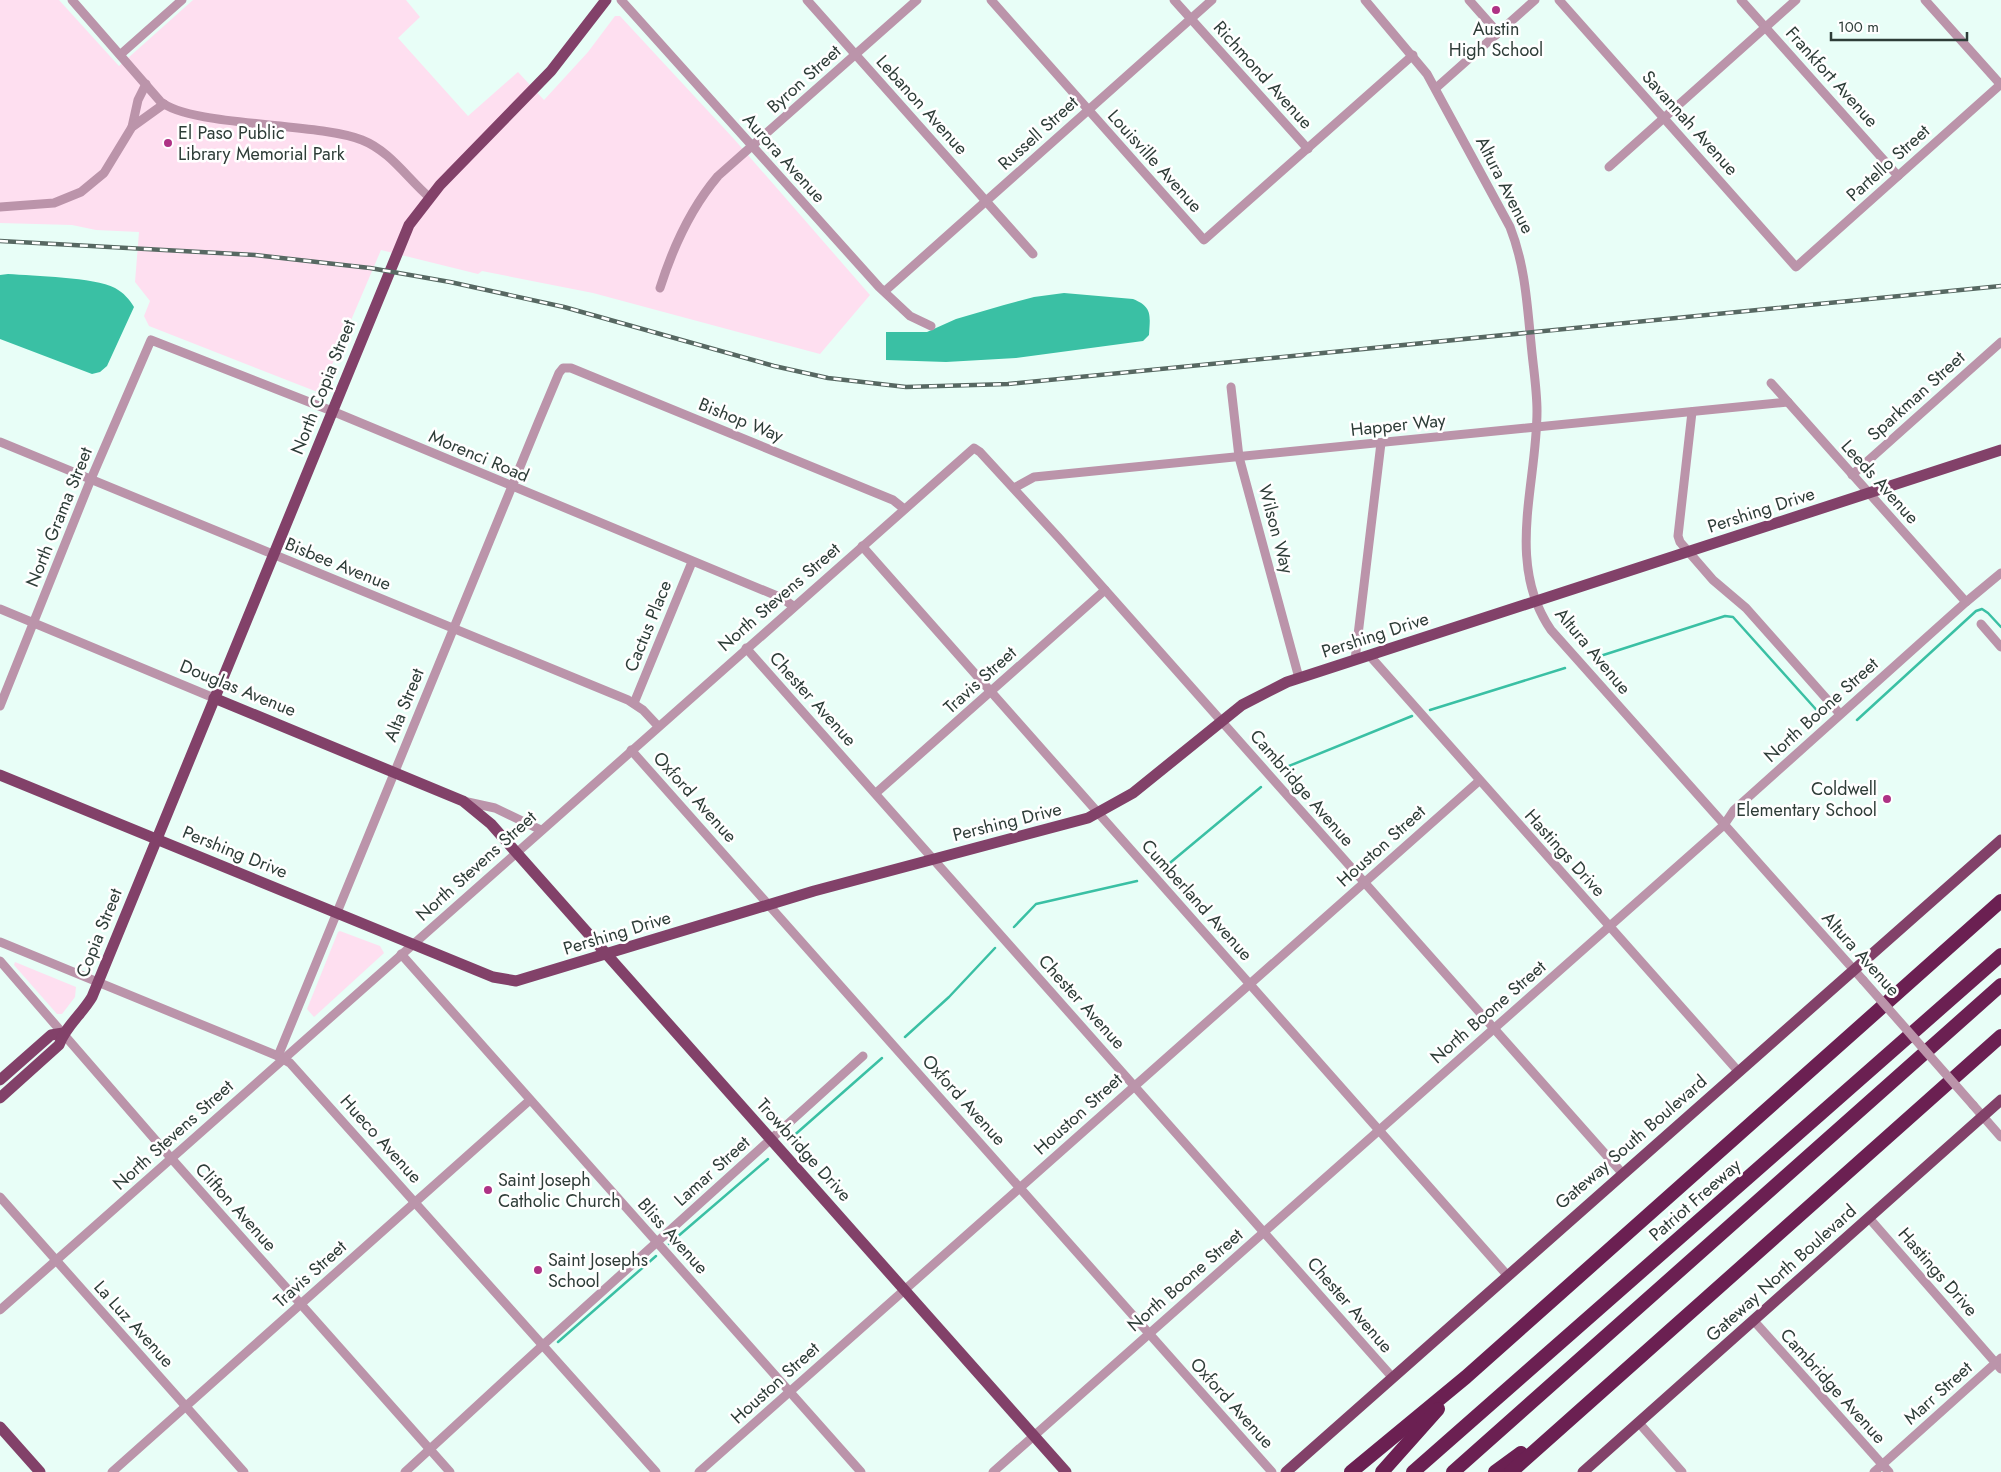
<svg xmlns="http://www.w3.org/2000/svg" width="2001" height="1472" font-family="Jost,sans-serif">
	<style>
		.green { fill: #fedff0 }
		.water { fill: #3ac0a4 }
		.lines { fill: none; stroke-linecap: round; stroke-linejoin: round }
		.stream { stroke: #3ac0a4; stroke-width: 2.5 }
		.minor { stroke: #bb94aa; stroke-width: 9 }
		.major { stroke: #824169; stroke-width: 11 }
		.highway { stroke: #6b2052; stroke-width: 14 }
		.rail-casing { stroke: #576862; stroke-width: 4.5 }
		.rail { stroke: #fff; stroke-width: 2.5; stroke-dasharray: 8; stroke-linecap: butt }
		.minor-bridge { stroke: #bb94aa; stroke-width: 9 }
		.poi-dot { fill: #ae3285; stroke: #fff; stroke-width: 2 }
		.labels { text-anchor: middle; dominant-baseline: central; stroke-width: 5; stroke-linejoin: round; paint-order: stroke }
		.poi-label { font-size: 18px; fill: #2e3d38; stroke: #fff; text-anchor: start }
		.street-label { font-size: 18px; fill: #2e3d38; stroke: #fff }
	</style>
	<rect width="100%" height="100%" fill="#e8fef7"/>
	<!-- green -->
	<g class="green">
		<path d="M0 0H59L119 66 193 0H406L420 17 398 38 468 116 518 72 544 100 588 52 615 16H620L734 139 870 295 820 354 593 293 482 271 478 274 381 250 320 393 149 326 144 316 150 301 135 282 139 232 96 230 72 225 0 223Z"/>
		<path d="M340 931 380 946 384 953 314 1017 307 1009 338 932Z"/>
		<path d="M15 962 76 987 75 997 62 1014H57L14 965Z"/>
	</g>
	<!-- water -->
	<g class="water">
		<path d="M8 274C34 276 94 277 115 288 124 293 129 299 134 307L107 366 100 372 92 374 0 339V275Z"/>
		<path d="M1064 293 1133 299C1153 307 1150 316 1149 335L1143 341 1016 358 946 362 886 360V332H927L956 319 1004 305 1034 297Z"/>
	</g>
	<g class="lines">
		<!-- stream -->
		<g class="stream">
			<path d="M1594 658 1725 616 1733 617 1821 715"/>
			<path d="M1430 710 1565 668"/>
			<path d="M1857 720 1976 611 1982 609 1988 613 2001 627"/>
			<path d="M1284 768 1412 716"/>
			<path d="M1165 867 1261 787"/>
			<path d="M1014 927 1036 904 1137 881"/>
			<path d="M905 1037 949 997 995 948"/>
			<path d="M790 1139 882 1058"/>
			<path d="M669 1244 768 1159"/>
			<path d="M558 1342 656 1256"/>
		</g>
		<!-- minor -->
		<g class="minor">
			<path d="M72 0 160 101C189 127 317 122 362 140 390 151 407 178 429 197"/>
			<path d="M621 0 879 287 910 316 931 326"/>
			<path d="M807 0 1033 254"/>
			<path d="M991 0 1204 240 1413 55"/>
			<path d="M1174 0 1308 149"/>
			<path d="M1365 0 1427 74 1510 227C1525 265 1527 303 1531 343 1533 366 1537 389 1537 411 1537 485 1505 563 1551 630L1863 980"/>
			<path d="M1469 0 1492 26 1496 35"/>
			<path d="M1559 0 1796 267 2001 84"/>
			<path d="M1741 0 1898 176"/>
			<path d="M1925 0 2001 85"/>
			<path d="M121 54 182 0"/>
			<path d="M1436 88 1535 0"/>
			<path d="M132 127 138 100 146 84"/>
			<path d="M1609 167 1796 0"/>
			<path d="M0 207 54 203 81 192 104 173 132 127 164 104"/>
			<path d="M660 288C673 247 690 209 718 176L917 0"/>
			<path d="M885 291 1212 0"/>
			<path d="M1771 383 1966 602"/>
			<path d="M1231 387 1239 457 1299 678"/>
			<path d="M1692 412 1678 536 1680 542 1713 580 1746 608 1840 714"/>
			<path d="M0 442 628 700 643 710 658 726"/>
			<path d="M1852 475 2001 342"/>
			<path d="M1014 488 1034 477 1788 402"/>
			<path d="M862 546 1508 1276"/>
			<path d="M0 609 214 698"/>
			<path d="M1981 624 2001 647"/>
			<path d="M746 648 1393 1378"/>
			<path d="M1369 655 1738 1071"/>
			<path d="M1355 660 1381 443"/>
			<path d="M634 703 692 562"/>
			<path d="M0 706 91 479 151 340 332 411 782 598 793 606"/>
			<path d="M631 750 1272 1472"/>
			<path d="M876 793 1105 590"/>
			<path d="M463 801 495 808 541 830"/>
			<path d="M0 942 278 1056 290 1063 656 1472"/>
			<path d="M401 954 861 1472"/>
			<path d="M0 961 171 1158 450 1472"/>
			<path d="M278 1056 538 423 559 373 563 368H571L893 500 903 508"/>
			<path d="M1973 1105 2001 1137"/>
			<path d="M0 1197 244 1472"/>
			<path d="M1869 1218 2001 1369"/>
			<path d="M0 1310 974 448 980 452 1059 538 1623 1174"/>
			<path d="M1754 1321 1889 1472"/>
			<path d="M1639 1423 1682 1472"/>
			<path d="M112 1472 530 1100"/>
			<path d="M405 1472 543 1345 863 1056"/>
			<path d="M699 1472 1479 781"/>
			<path d="M993 1472 1724 825 1734 810 1966 602 2001 573"/>
			<path d="M1874 1472 2001 1358"/>
		</g>
		<!-- major -->
		<g class="major">
			<path d="M214 698 463 801 491 824 1066 1472"/>
			<path d="M0 775 493 977 516 981 814 891 1088 818 1133 793 1242 705 1287 682 2001 450"/>
			<path d="M0 1080 51 1035 63 1033"/>
			<path d="M0 1098 59 1045C65 1027 82 1014 92 997L409 225 440 185 551 71 606 0"/>
			<path d="M0 1427 40 1472"/>
			<path d="M1286 1472 2001 840"/>
			<path d="M1583 1472 2001 1100"/>
		</g>
		<!-- highway -->
		<g class="highway">
			<path d="M1351 1472 1466 1377 2001 901"/>
			<path d="M1382 1472 1438 1409"/>
			<path d="M1413 1472 2001 955"/>
			<path d="M1453 1472 2001 985"/>
			<path d="M1495 1472 1521 1453"/>
			<path d="M1511 1472 2001 1036"/>
		</g>
		<!-- rail casing -->
		<g class="rail-casing">
			<path id="rail" d="M0 241 255 255 370 268 450 282 564 307 774 366 828 378 906 387 1008 384 2001 286"/>
		</g>
		<!-- rail -->
		<use href="#rail" class="rail"/>
		<!-- minor-bridge -->
		<path class="minor-bridge" d="M1863 980 1973 1105"/>
	</g>
	<!-- markers -->
	<g class="poi-dot">
		<circle cx="1496" cy="10" r="5"/>
		<circle cx="168" cy="143" r="5"/>
		<circle cx="1887" cy="799" r="5"/>
		<circle cx="488" cy="1190" r="5"/>
		<circle cx="538" cy="1270" r="5"/>
	</g>
	<g class="labels">
		<!-- poi labels -->
		<g class="poi-label">
			<text x="1496" y="29" text-anchor="middle">Austin<tspan x="1496" dy="21">High School</tspan></text>
			<text x="178" y="133">El Paso Public<tspan x="178" dy="21">Library Memorial Park</tspan></text>
			<text x="1877" y="789" text-anchor="end">Coldwell<tspan x="1877" dy="21">Elementary School</tspan></text>
			<text x="498" y="1180">Saint Joseph<tspan x="498" dy="21">Catholic Church</tspan></text>
			<text x="548" y="1260">Saint Josephs<tspan x="548" dy="21">School</tspan></text>
		</g>
		<!-- street labels -->
		<g class="street-label">
			<text transform="translate(1263 75) rotate(48)">Richmond Avenue</text>
			<text transform="translate(1832 77) rotate(48)">Frankfort Avenue</text>
			<text transform="translate(804 79) rotate(-42)">Byron Street</text>
			<text transform="translate(922 105) rotate(48)">Lebanon Avenue</text>
			<text transform="translate(1690 123) rotate(48)">Savannah Avenue</text>
			<text transform="translate(1038 133) rotate(-42)">Russell Street</text>
			<text transform="translate(784 158) rotate(48)">Aurora Avenue</text>
			<text transform="translate(1155 161) rotate(48)">Louisville Avenue</text>
			<text transform="translate(1888 163) rotate(-42)">Partello Street</text>
			<text transform="translate(1505 185) rotate(63)">Altura Avenue</text>
			<text transform="translate(323 387) rotate(-68)">North Copia Street</text>
			<text transform="translate(1916 396) rotate(-42)">Sparkman Street</text>
			<text transform="translate(741 420) rotate(22)">Bishop Way</text>
			<text transform="translate(1398 425) rotate(-6)">Happer Way</text>
			<text transform="translate(479 456) rotate(23)">Morenci Road</text>
			<text transform="translate(1880 482) rotate(48)">Leeds Avenue</text>
			<text transform="translate(1761 510) rotate(-18)">Pershing Drive</text>
			<text transform="translate(59 517) rotate(-68)">North Grama Street</text>
			<text transform="translate(1276 529) rotate(75)">Wilson Way</text>
			<text transform="translate(338 564) rotate(22)">Bisbee Avenue</text>
			<text transform="translate(779 597) rotate(-41)">North Stevens Street</text>
			<text transform="translate(648 626) rotate(-68)">Cactus Place</text>
			<text transform="translate(1375 635) rotate(-18)">Pershing Drive</text>
			<text transform="translate(1593 651) rotate(50)">Altura Avenue</text>
			<text transform="translate(980 680) rotate(-42)">Travis Street</text>
			<text transform="translate(238 688) rotate(22)">Douglas Avenue</text>
			<text transform="translate(813 699) rotate(48)">Chester Avenue</text>
			<text transform="translate(404 705) rotate(-68)">Alta Street</text>
			<text transform="translate(1821 710) rotate(-42)">North Boone Street</text>
			<text transform="translate(1302 788) rotate(49)">Cambridge Avenue</text>
			<text transform="translate(695 797) rotate(48)">Oxford Avenue</text>
			<text transform="translate(1007 822) rotate(-14)">Pershing Drive</text>
			<text transform="translate(1381 846) rotate(-42)">Houston Street</text>
			<text transform="translate(235 852) rotate(22)">Pershing Drive</text>
			<text transform="translate(1565 853) rotate(48)">Hastings Drive</text>
			<text transform="translate(476 866) rotate(-42)">North Stevens Street</text>
			<text transform="translate(1197 900) rotate(48)">Cumberland Avenue</text>
			<text transform="translate(99 933) rotate(-68)">Copia Street</text>
			<text transform="translate(617 933) rotate(-17)">Pershing Drive</text>
			<text transform="translate(1861 954) rotate(48)">Altura Avenue</text>
			<text transform="translate(1082 1002) rotate(48)">Chester Avenue</text>
			<text transform="translate(1488 1012) rotate(-41)">North Boone Street</text>
			<text transform="translate(964 1100) rotate(48)">Oxford Avenue</text>
			<text transform="translate(1078 1114) rotate(-42)">Houston Street</text>
			<text transform="translate(173 1135) rotate(-42)">North Stevens Street</text>
			<text transform="translate(381 1139) rotate(48)">Hueco Avenue</text>
			<text transform="translate(1631 1142) rotate(-41)">Gateway South Boulevard</text>
			<text transform="translate(804 1150) rotate(48)">Trowbridge Drive</text>
			<text transform="translate(712 1171) rotate(-42)">Lamar Street</text>
			<text transform="translate(1695 1200) rotate(-41)">Patriot Freeway</text>
			<text transform="translate(236 1207) rotate(48)">Clifton Avenue</text>
			<text transform="translate(673 1236) rotate(48)">Bliss Avenue</text>
			<text transform="translate(1938 1272) rotate(49)">Hastings Drive</text>
			<text transform="translate(1781 1273) rotate(-42)">Gateway North Boulevard</text>
			<text transform="translate(310 1274) rotate(-42)">Travis Street</text>
			<text transform="translate(1185 1280) rotate(-41)">North Boone Street</text>
			<text transform="translate(1350 1305) rotate(49)">Chester Avenue</text>
			<text transform="translate(134 1324) rotate(48)">La Luz Avenue</text>
			<text transform="translate(775 1383) rotate(-42)">Houston Street</text>
			<text transform="translate(1833 1386) rotate(48)">Cambridge Avenue</text>
			<text transform="translate(1938 1393) rotate(-42)">Marr Street</text>
			<text transform="translate(1232 1403) rotate(48)">Oxford Avenue</text>
		</g>
	</g>
	<!-- scale -->
	<path d="M1831 32v8h136v-8" fill="none" stroke="#2e3d38" stroke-width="2.5"/>
	<text x="1838" y="32" font-size="15" fill="#2e3d38" stroke="#ffffff" stroke-width="4" paint-order="stroke">100 m</text>
</svg>
